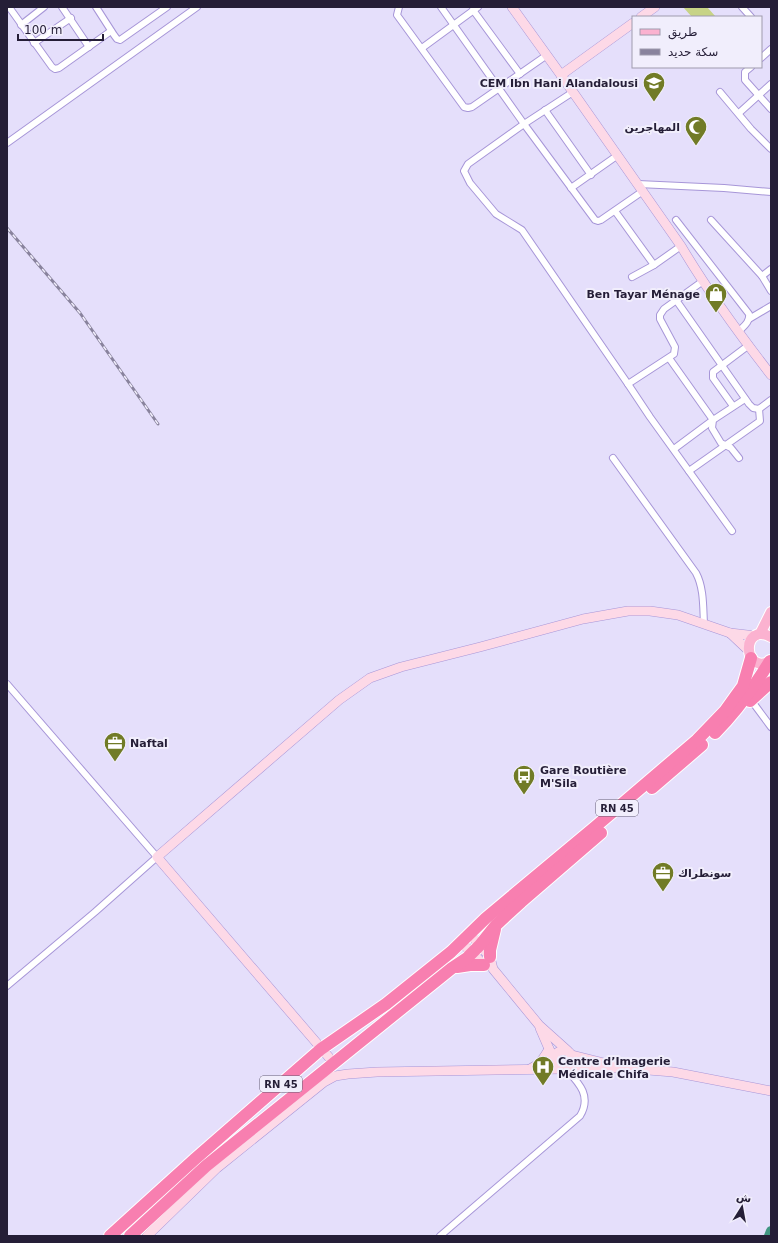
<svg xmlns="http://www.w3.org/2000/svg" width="778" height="1243" font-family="'DejaVu Sans','Noto Sans Arabic',sans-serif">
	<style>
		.garden { fill: #c7d386 }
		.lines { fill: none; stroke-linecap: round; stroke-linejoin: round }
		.river { stroke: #429783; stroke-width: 10 }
		.street-casing { stroke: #a796d8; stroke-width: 8 }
		.secondary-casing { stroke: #a796d8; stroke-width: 10 }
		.primary-casing { stroke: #fff; stroke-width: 12 }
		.highway-casing { stroke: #fff; stroke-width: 14 }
		.street { stroke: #fff; stroke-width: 6 }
		.secondary { stroke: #fdd9e7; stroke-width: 9 }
		.primary { stroke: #fbb2d0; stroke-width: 10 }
		.highway { stroke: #f87fb0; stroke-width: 12 }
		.rail-casing { stroke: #89839d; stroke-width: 3 }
		.rail { stroke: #f1eefc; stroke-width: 1.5; stroke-dasharray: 4.5; stroke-linecap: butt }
		.labels { text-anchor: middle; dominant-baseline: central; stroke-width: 4; stroke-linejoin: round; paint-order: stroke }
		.shield { fill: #f1eefc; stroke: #625c72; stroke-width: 1 }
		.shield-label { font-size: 10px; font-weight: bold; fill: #251e37 }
		.poi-label { font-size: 11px; font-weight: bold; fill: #251e37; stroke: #f1eefc; text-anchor: start }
	</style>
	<rect width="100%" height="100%" fill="#e5dffb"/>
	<!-- garden -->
	<path class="garden" d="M683 7H707L716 17H692Z"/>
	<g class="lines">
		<!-- river -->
		<path class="river" d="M769 1236 771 1231"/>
		<!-- street casing -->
		<g class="street-casing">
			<g id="street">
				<path d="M9 7 52 67 55 69 59 68 111 31"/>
				<path d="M62 7 89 47"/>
				<path d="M96 7 114 35 117 39 120 40 167 7"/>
				<path d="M399 7 397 15 464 107 468 108 472 107 547 55"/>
				<path d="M441 7 524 124 573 92"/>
				<path d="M742 7 751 17"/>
				<path d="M473 10 520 74"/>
				<path d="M21 25 44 7"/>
				<path d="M34 43 71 18"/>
				<path d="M422 48 478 7"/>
				<path d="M761 58 771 49"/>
				<path d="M751 67 745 72V80L771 109"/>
				<path d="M720 92 751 129 771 149"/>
				<path d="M545 110 591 175"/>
				<path d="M739 113 771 84"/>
				<path d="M7 143 197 7"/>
				<path d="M638 184 724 188 771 192"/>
				<path d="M571 188 618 155"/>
				<path d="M643 191 601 220 598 221 595 220 524 124 468 164 464 171 470 183 496 214 522 230 628 384 674 354 675 347 660 319V315L664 309 703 281"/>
				<path d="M615 211 654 265 681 246"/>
				<path d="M676 220 749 314C750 322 744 326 739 331"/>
				<path d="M711 220 762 276 771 291"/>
				<path d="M762 276 771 269"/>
				<path d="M632 277 654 265"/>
				<path d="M676 300 749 404 753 408 759 409 771 400"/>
				<path d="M749 319 771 306"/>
				<path d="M669 358 713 420 712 428 721 443 731 448 739 458"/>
				<path d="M628 384 650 417 732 531"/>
				<path d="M733 406 713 378V372L749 345"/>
				<path d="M674 449 713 420 745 399"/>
				<path d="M613 458 696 573C704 588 703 607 704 624"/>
				<path d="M689 471 760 421 759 409"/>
				<path d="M7 684 157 857 95 912 7 986"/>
				<path d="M751 700 771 727"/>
				<path d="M440 1236 580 1116C592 1096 579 1083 566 1069"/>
			</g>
		</g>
		<!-- secondary casing -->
		<g class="secondary-casing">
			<g id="secondary">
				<path d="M512 7 561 75 681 246C707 290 740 335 771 375"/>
				<path d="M641 17 655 7"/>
				<path d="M561 75 633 23"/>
				<path d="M730 633 748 650"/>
				<path d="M470 934 490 957 493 969 539 1025 568 1051"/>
				<path d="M461 942 484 965 487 966"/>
				<path d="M540 1028 556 1065C562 1072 570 1069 573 1061L570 1053C563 1048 555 1051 554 1059"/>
				<path d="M572 1055 612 1065"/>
				<path d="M333 1062 157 857 339 700 370 678 401 667 480 647 583 619 628 611H650L678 615 730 633 756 636"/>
				<path d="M569 1068H623L673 1072 771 1091"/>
				<path d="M530 1069C540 1064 544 1058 549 1049"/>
				<path d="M147 1236 217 1168 324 1082 335 1076 348 1074 377 1072 561 1069"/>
			</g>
		</g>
		<!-- primary casing -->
		<g class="primary-casing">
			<g id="primary">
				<path d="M760 634 771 612"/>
				<path d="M771 637C741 621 742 676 771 661"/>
			</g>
		</g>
		<!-- highway casing -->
		<g class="highway-casing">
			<g id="highway">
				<path d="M750 701 771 682"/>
				<path d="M715 733C737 711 754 687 770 661"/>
				<path d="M652 788 702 745"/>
				<path d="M490 957V950L495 929"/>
				<path d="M457 967 470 965H484"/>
				<path d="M110 1236 195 1159 321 1049 386 1004 451 952 486 918 595 827 697 740 725 711 735 697 743 686 751 658"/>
				<path d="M130 1236 206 1166 452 968 467 958 480 945 496 925 521 902 601 833"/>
			</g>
		</g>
		<!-- street -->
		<use href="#street" class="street"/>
		<!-- secondary -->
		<use href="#secondary" class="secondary"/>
		<!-- primary -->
		<use href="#primary" class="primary"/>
		<!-- highway -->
		<use href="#highway" class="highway"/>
		<!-- rail casing -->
		<g class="rail-casing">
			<path id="rail" d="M7 228 80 313 158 424"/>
		</g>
		<!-- rail -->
		<use href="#rail" class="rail"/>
	</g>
	<!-- icons -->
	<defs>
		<g id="school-pin" transform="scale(1.15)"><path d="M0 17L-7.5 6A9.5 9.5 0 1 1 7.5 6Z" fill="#717b26" stroke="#f1eefc"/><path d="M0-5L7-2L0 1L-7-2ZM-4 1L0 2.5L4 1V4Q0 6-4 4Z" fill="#fff"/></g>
		<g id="mosque-pin" transform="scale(1.15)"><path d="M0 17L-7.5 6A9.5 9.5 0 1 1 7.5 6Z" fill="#717b26" stroke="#f1eefc"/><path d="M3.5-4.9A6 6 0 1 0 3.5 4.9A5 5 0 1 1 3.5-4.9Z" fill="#fff"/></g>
		<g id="shop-pin" transform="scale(1.15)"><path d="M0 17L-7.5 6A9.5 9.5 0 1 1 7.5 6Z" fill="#717b26" stroke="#f1eefc"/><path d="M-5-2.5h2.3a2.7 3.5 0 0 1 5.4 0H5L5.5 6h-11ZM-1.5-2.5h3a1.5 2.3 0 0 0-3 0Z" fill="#fff"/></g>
		<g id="office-pin" transform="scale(1.15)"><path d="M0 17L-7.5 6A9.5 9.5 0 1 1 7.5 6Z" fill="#717b26" stroke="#f1eefc"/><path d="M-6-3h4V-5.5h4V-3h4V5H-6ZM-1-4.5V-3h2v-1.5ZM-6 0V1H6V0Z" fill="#fff"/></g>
		<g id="bus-pin" transform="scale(1.15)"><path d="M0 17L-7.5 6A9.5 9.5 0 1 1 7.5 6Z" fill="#717b26" stroke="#f1eefc"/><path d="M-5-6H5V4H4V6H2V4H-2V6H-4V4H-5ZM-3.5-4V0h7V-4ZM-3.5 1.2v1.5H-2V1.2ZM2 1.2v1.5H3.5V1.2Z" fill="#fff"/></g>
		<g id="hospital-pin" transform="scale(1.15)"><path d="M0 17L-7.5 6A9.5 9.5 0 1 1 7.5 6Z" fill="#717b26" stroke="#f1eefc"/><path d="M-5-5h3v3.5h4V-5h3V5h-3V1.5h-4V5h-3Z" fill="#fff"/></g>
	</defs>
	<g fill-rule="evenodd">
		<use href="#school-pin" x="654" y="83"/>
		<use href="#mosque-pin" x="696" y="127"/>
		<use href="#shop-pin" x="716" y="294"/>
		<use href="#office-pin" x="115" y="743"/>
		<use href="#bus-pin" x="524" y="776"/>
		<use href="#office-pin" x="663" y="873"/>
		<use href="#hospital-pin" x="543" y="1067"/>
	</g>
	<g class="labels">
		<!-- shield labels -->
		<g class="shield">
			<rect x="596" y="800" width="42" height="16" rx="3"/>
			<rect x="260" y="1076" width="42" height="16" rx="3"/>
		</g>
		<g class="shield-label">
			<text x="617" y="808">RN 45</text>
			<text x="281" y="1084">RN 45</text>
		</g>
		<!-- poi labels -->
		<g class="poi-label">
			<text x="638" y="83" text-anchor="end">CEM Ibn Hani Alandalousi</text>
			<text x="680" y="127" text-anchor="end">المهاجرين</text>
			<text x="700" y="294" text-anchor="end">Ben Tayar Ménage</text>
			<text x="130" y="743">Naftal</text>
			<text x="540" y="770">Gare Routière<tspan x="540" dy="13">M'Sila</tspan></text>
			<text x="678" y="873">سونطراك</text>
			<text x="558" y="1061">Centre d’Imagerie<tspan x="558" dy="13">Médicale Chifa</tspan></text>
		</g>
	</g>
	<!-- border -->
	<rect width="778" height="1243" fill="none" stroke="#251e37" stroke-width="16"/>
	<!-- legend -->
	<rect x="632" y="16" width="130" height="52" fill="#f1eefc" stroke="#9f9bad"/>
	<rect x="640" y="29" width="20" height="6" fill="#fbb2d0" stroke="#9f9bad"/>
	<text x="668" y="36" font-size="12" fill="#251e37">طريق</text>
	<rect x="640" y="49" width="20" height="6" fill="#89839d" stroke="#9f9bad"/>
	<text x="668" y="56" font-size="12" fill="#251e37">سكة حديد</text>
	<!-- north arrow -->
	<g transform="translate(742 1207) rotate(11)" stroke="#f1eefc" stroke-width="3" paint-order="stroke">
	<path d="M0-3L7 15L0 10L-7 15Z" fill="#251e37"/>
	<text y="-6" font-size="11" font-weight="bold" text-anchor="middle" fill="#251e37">ش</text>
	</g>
	<!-- scale -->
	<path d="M18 34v6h85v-6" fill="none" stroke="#251e37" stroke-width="2"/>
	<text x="24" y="34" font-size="12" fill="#251e37" stroke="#f1eefc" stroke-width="3" paint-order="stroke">100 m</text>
</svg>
